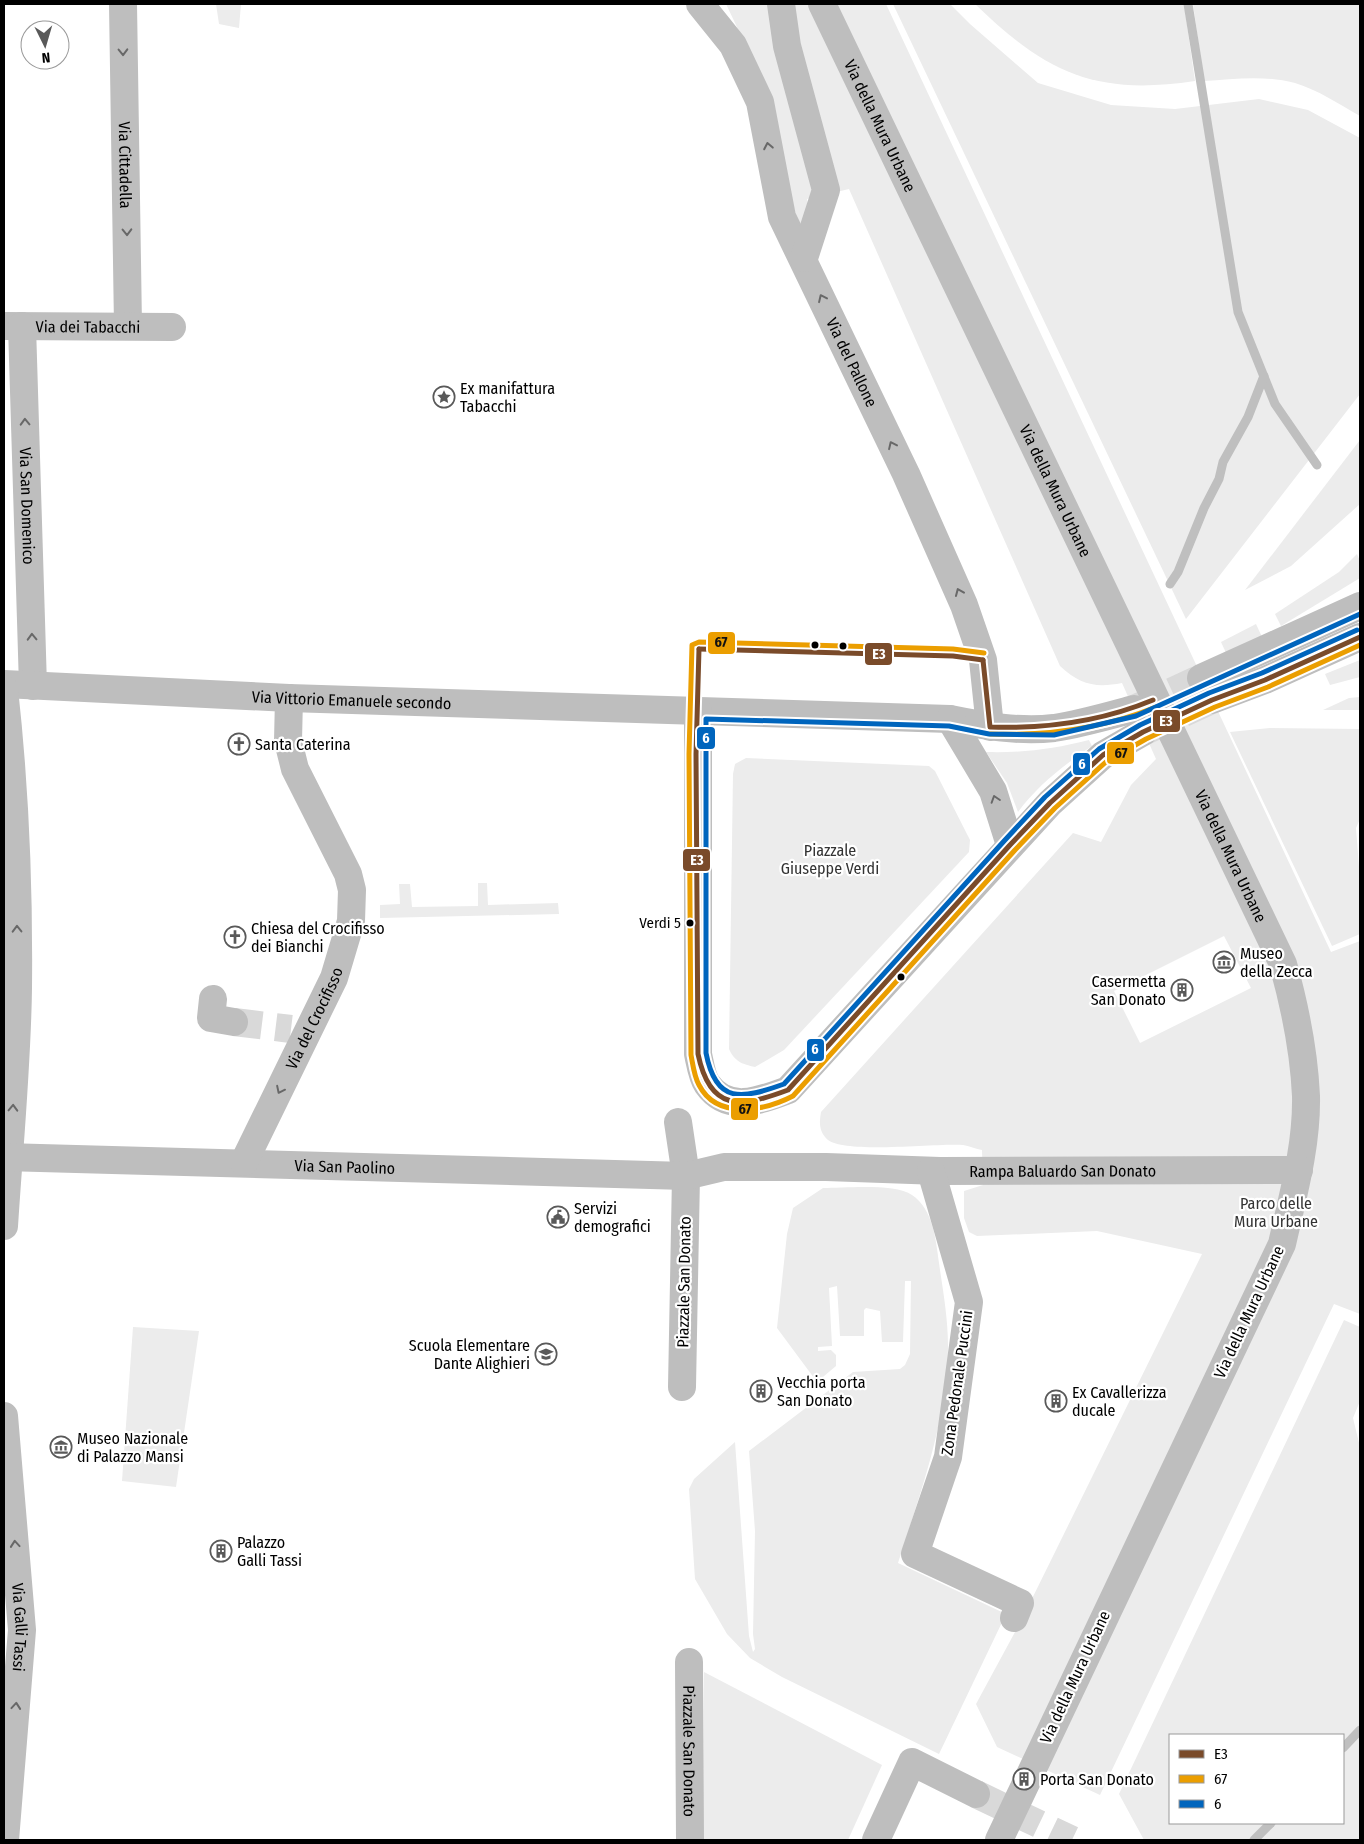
<svg xmlns="http://www.w3.org/2000/svg" width="1364" height="1844" font-family="'Fira Sans Condensed',sans-serif">
	<style>
		.green { fill: #ececec; fill-rule: evenodd }
		.lines { fill: none; stroke-linecap: round; stroke-linejoin: round }
		.stream { stroke: #bfbfbf; stroke-width: 9 }
		.minor-tunnel { stroke: #d9d9d9; stroke-width: 28; stroke-dasharray: 28 14; stroke-linecap: butt }
		.minor { stroke: #bebebe; stroke-width: 28 }
		.bus-1-casing { stroke: #fff; stroke-width: 9 }
		.bus-2-casing { stroke: #fff; stroke-width: 9 }
		.bus-3-casing { stroke: #fff; stroke-width: 9 }
		.bus-1 { stroke: #7a4b2a; stroke-width: 5 }
		.bus-2 { stroke: #eb9e00; stroke-width: 5 }
		.bus-3 { stroke: #0065bd; stroke-width: 5 }
		.oneway { stroke: #686868 }
		.bus-dot { fill: #000; stroke: #fff; stroke-width: 2 }
		.labels { text-anchor: middle; dominant-baseline: central; stroke-width: 4.5; stroke-linejoin: round; paint-order: stroke }
		.bus-label { font-size: 15px; fill: #000; stroke: #fff; text-anchor: end }
		.street-label { font-size: 16px; fill: #000; stroke: #fff }
		.poi-label { font-size: 16px; fill: #000; stroke: #fff; text-anchor: start }
		.park-label { font-size: 16px; fill: #333; stroke: #fff }
		.line-badge { stroke: #fff; stroke-width: 2 }
		.badge-label { font-size: 14px; text-anchor: middle; font-weight: bold; fill: #fff }
		.pale-badge-label { font-size: 14px; text-anchor: middle; font-weight: bold; fill: #111 }
	</style>
	<rect width="100%" height="100%" fill="#fff"/>
	<!-- green -->
	<g class="green">
		<path d="M216 4H241L239 28 219 24Z"/>
		<path d="M726 4H886L1331 952 1360 941V1314L1334 1304 1100 1795 997 1747 976 1704 1021 1621 1202 1254 1097 1231 977 1236 969 1232 964 1218V1191L983 1185 982 1150C976 1149 969 1146 963 1145 936 1143 847 1154 828 1140 819 1132 819 1123 821 1112L1073 833 1101 842 1131 785 1156 759 1122 683C1096 688 1080 685 1060 666L849 189 807 199 811 220 808 236 797 220 765 86ZM1224 936 1251 988 1140 1043 1114 991Z"/>
		<path d="M893 4H950L970 24 1038 83 1111 105 1175 109 1259 99 1308 110 1360 138V394L1186 619Z"/>
		<path d="M975 4H1184L1195 81C1095 96 1046 73 975 4Z"/>
		<path d="M1193 4H1360V116C1339 104 1318 90 1295 83 1265 75 1234 79 1204 81Z"/>
		<path d="M1360 440V504L1291 566 1245 590Z"/>
		<path d="M1357 554 1360 561V578L1281 626 1275 614 1339 572Z"/>
		<path d="M1256 624 1262 637 1227 655 1221 642Z"/>
		<path d="M1360 660V677L1330 685 1325 674Z"/>
		<path d="M1360 697V710H1323L1349 698Z"/>
		<path d="M1270 728 1360 729V819L1356 828 1360 880V934L1332 946 1230 732Z"/>
		<path d="M1089 740 1092 746C1064 765 1038 785 1018 812L1007 783 986 752C1022 753 1054 749 1089 740Z"/>
		<path d="M746 758 929 766 935 771 970 840 969 852 784 1050 755 1067C742 1064 735 1062 729 1049L733 774 735 764Z"/>
		<path d="M478 883H487L488 905 558 903 559 914 380 918V905L400 904 399 884H410L412 907 478 906Z"/>
		<path d="M823 1188C845 1188 895 1183 912 1195 933 1209 936 1240 939 1263 943 1291 948 1318 948 1346 948 1418 920 1494 898 1563L1006 1614 939 1754 782 1677 750 1658 727 1634 695 1579 689 1489 694 1479 735 1442 749 1636 753 1652 755 1649 753 1634 755 1531 749 1451 853 1372 900 1369 905 1365 910 1354 911 1281H905L903 1342H882L880 1311 866 1308 864 1310V1336H840L837 1286 829 1288 832 1346 818 1347V1351L831 1350 836 1355V1366L817 1382 777 1328 787 1234 793 1208Z"/>
		<path d="M1344 1320 1360 1327V1401L1353 1418 1360 1447V1840H1144L1119 1794ZM1170 1735H1343V1823H1170Z"/>
		<path d="M133 1327 199 1331 176 1487 122 1481Z"/>
		<path d="M704 1672 882 1765 848 1840H703Z"/>
	</g>
	<g class="lines">
		<!-- stream -->
		<g class="stream">
			<path d="M1188 4 1238 312 1275 404 1317 465"/>
			<path d="M1170 584 1178 572 1204 508 1219 479 1223 462 1248 417 1264 376"/>
			<path d="M1343 1748 1360 1730"/>
			<path d="M1254 1840 1271 1823"/>
		</g>
		<!-- minor-tunnel -->
		<g class="minor-tunnel">
			<path d="M1134 709 1201 678"/>
			<path d="M1145 731 1212 700"/>
			<path d="M234 1022 291 1029"/>
			<path d="M976 1794 1072 1840"/>
		</g>
		<!-- minor -->
		<g class="minor">
			<path id="s1" d="M123 4 128 326"/>
			<path id="s2" d="M700 4 733 45 760 102 782 217 906 474 964 605 983 660 990 727"/>
			<path d="M781 4 787 46 826 190 804 258"/>
			<path id="s3" d="M822 4 1283 964C1295 1007 1304 1052 1306 1096 1307 1146 1293 1195 1282 1244L999 1840"/>
			<path id="s4" d="M4 326 172 327"/>
			<path id="s5" d="M22 326 33 686"/>
			<path d="M1201 678 1360 606"/>
			<path id="s6" d="M4 684 289 698 950 719C984 726 1020 732 1054 728 1081 724 1108 716 1134 709"/>
			<path d="M4 689C15 788 19 888 18 988 17 1067 9 1147 4 1226"/>
			<path d="M1212 700 1265 680 1360 637"/>
			<path d="M698 711V1054C700 1063 702 1077 707 1084 728 1114 761 1100 788 1090L1050 803 1103 755 1143 732"/>
			<path d="M950 719 993 791 1010 845"/>
			<path d="M213 999 211 1018 234 1022"/>
			<path d="M678 1122 686 1176 682 1387"/>
			<path id="s7" d="M4 1157 686 1176 724 1167H826L940 1171 1299 1170"/>
			<path id="s8" d="M244 1162 334 978 351 921 352 890 348 874 295 769 288 741 289 698"/>
			<path d="M931 1171 969 1302 948 1457 915 1554 1020 1603 1014 1618"/>
			<path id="s9" d="M4 1416 22 1630 5 1840"/>
			<path id="s10" d="M689 1662 690 1840"/>
			<path d="M876 1840 912 1762 976 1794"/>
		</g>
		<!-- bus-1 casing -->
		<g class="bus-1-casing">
			<g id="bus-1">
				<path d="M699 649 696 754 698 1054C710 1112 740 1108 788 1090L1010 845 1050 803 1103 755 1143 732 1212 700 1265 680 1360 637"/>
				<path d="M699 649 953 656 983 660"/>
				<path d="M983 660 990 727C1047 729 1100 722 1153 700"/>
			</g>
		</g>
		<!-- bus-2 casing -->
		<g class="bus-2-casing">
			<g id="bus-2">
				<path d="M984 653 953 649 699 642 692 645 689 754 691 1055C693 1065 694 1076 699 1085 717 1120 764 1111 793 1096L1015 850 1055 808 1107 761 1146 739 1215 707 1268 687 1360 645"/>
				<path d="M990 734C1048 736 1102 729 1156 707"/>
			</g>
		</g>
		<!-- bus-3 casing -->
		<g class="bus-3-casing">
			<path id="bus-3" d="M1357 630 1262 673 1209 693 1140 725 1099 749 1045 797 1005 840 784 1084C742 1099 716 1105 706 1053V719L949 726 989 734 1054 735 1136 716 1360 614"/>
		</g>
		<!-- bus-1 -->
		<use href="#bus-1" class="bus-1"/>
		<!-- bus-2 -->
		<use href="#bus-2" class="bus-2"/>
		<!-- bus-3 -->
		<use href="#bus-3" class="bus-3"/>
	</g>
	<!-- one-way arrows -->
	<defs><path id="oneway-chevron" d="M-2-3.5L2.5 0L-2 3.5" fill="none" stroke-width="1.6" stroke-linecap="round" stroke-linejoin="round" transform="scale(1.25)"/></defs>
	<g class="oneway">
		<use href="#oneway-chevron" transform="translate(123 52) rotate(89)"/>
		<use href="#oneway-chevron" transform="translate(768 146) rotate(-101)"/>
		<use href="#oneway-chevron" transform="translate(127 232) rotate(89)"/>
		<use href="#oneway-chevron" transform="translate(822 298) rotate(-115)"/>
		<use href="#oneway-chevron" transform="translate(25 422) rotate(-92)"/>
		<use href="#oneway-chevron" transform="translate(892 445) rotate(-115)"/>
		<use href="#oneway-chevron" transform="translate(959 592) rotate(-113)"/>
		<use href="#oneway-chevron" transform="translate(32 637) rotate(-92)"/>
		<use href="#oneway-chevron" transform="translate(995 799) rotate(-108)"/>
		<use href="#oneway-chevron" transform="translate(17 929) rotate(-91)"/>
		<use href="#oneway-chevron" transform="translate(280 1090) rotate(116)"/>
		<use href="#oneway-chevron" transform="translate(13 1108) rotate(-88)"/>
		<use href="#oneway-chevron" transform="translate(15 1544) rotate(-95)"/>
		<use href="#oneway-chevron" transform="translate(16 1706) rotate(-85)"/>
	</g>
	<!-- icons -->
	<defs>
		<g id="sight-ring" transform="scale(1.125)"><circle r="9.5" fill="#fff" stroke="#595959" stroke-width="1.5"/><path d="M0-6L1.8-2.2L6-1.7L2.9 1.2L3.7 5.4L0 3.3L-3.7 5.4L-2.9 1.2L-6-1.7L-1.8-2.2Z" fill="#595959"/></g>
		<g id="church-ring" transform="scale(1.125)"><circle r="9.5" fill="#fff" stroke="#595959" stroke-width="1.5"/><path d="M-1.2-6h2.4v3.5h3.3v2.4h-3.3V6h-2.4V-.1h-3.3v-2.4h3.3Z" fill="#595959"/></g>
		<g id="museum-ring" transform="scale(1.125)"><circle r="9.5" fill="#fff" stroke="#595959" stroke-width="1.5"/><path d="M0-6L6-3V-2H-6V-3ZM-5-1h2V3h-2ZM-1-1h2V3h-2ZM3-1h2V3H3ZM-6 4H6V6H-6Z" fill="#595959"/></g>
		<g id="building-ring" transform="scale(1.125)"><circle r="9.5" fill="#fff" stroke="#595959" stroke-width="1.5"/><path d="M-4-6H4V6H1V3H-1V6H-4ZM-2.5-4.3h1.7v1.8h-1.7ZM.8-4.3h1.7v1.8H.8ZM-2.5-1h1.7V.8h-1.7ZM.8-1h1.7V.8H.8Z" fill="#595959"/></g>
		<g id="civic-ring" transform="scale(1.125)"><circle r="9.5" fill="#fff" stroke="#595959" stroke-width="1.5"/><path d="M-.6-6.5H3V-4.5H.6V-3L4-1V1h2V6H-6V1h2V-1L-.6-3ZM-1.2 2.5V6h2.4V2.5Z" fill="#595959"/></g>
		<g id="school-ring" transform="scale(1.125)"><circle r="9.5" fill="#fff" stroke="#595959" stroke-width="1.5"/><path d="M0-5L7-2L0 1L-7-2ZM-4 1L0 2.5L4 1V4Q0 6-4 4Z" fill="#595959"/></g>
	</defs>
	<g fill-rule="evenodd">
		<use href="#sight-ring" x="444" y="397"/>
		<use href="#church-ring" x="239" y="744"/>
		<use href="#church-ring" x="235" y="937"/>
		<use href="#museum-ring" x="1224" y="962"/>
		<use href="#building-ring" x="1182" y="990"/>
		<use href="#civic-ring" x="558" y="1217"/>
		<use href="#school-ring" x="546" y="1354"/>
		<use href="#building-ring" x="761" y="1391"/>
		<use href="#building-ring" x="1056" y="1401"/>
		<use href="#museum-ring" x="61" y="1447"/>
		<use href="#building-ring" x="221" y="1551"/>
		<use href="#building-ring" x="1024" y="1779"/>
	</g>
	<!-- markers -->
	<g class="bus-dot">
		<circle cx="815" cy="645" r="4.5"/>
		<circle cx="843" cy="646" r="4.5"/>
		<circle cx="690" cy="923" r="4.5"/>
		<circle cx="901" cy="977" r="4.5"/>
	</g>
	<g class="labels">
		<!-- bus labels -->
		<g class="bus-label">
			<text x="681" y="923">Verdi 5</text>
		</g>
		<!-- street labels -->
		<g class="street-label">
			<text stroke="none"><textPath href="#s3" startOffset="135">Via della Mura Urbane</textPath></text>
			<text stroke="none"><textPath href="#s1" startOffset="161">Via Cittadella</textPath></text>
			<text stroke="none"><textPath href="#s4" startOffset="84">Via dei Tabacchi</textPath></text>
			<text stroke="none"><textPath href="#s2" startOffset="394">Via del Pallone</textPath></text>
			<text stroke="none"><textPath href="#s3" startOffset="540">Via della Mura Urbane</textPath></text>
			<text stroke="none"><textPath href="#s5" startOffset="180">Via San Domenico</textPath></text>
			<text stroke="none"><textPath href="#s6" startOffset="348">Via Vittorio Emanuele secondo</textPath></text>
			<text stroke="none"><textPath href="#s3" startOffset="945">Via della Mura Urbane</textPath></text>
			<text stroke="none"><textPath href="#s8" startOffset="160">Via del Crocifisso</textPath></text>
			<text stroke="none"><textPath href="#s7" startOffset="341">Via San Paolino</textPath></text>
			<text stroke="none"><textPath href="#s7" startOffset="1060">Rampa Baluardo San Donato</textPath></text>
			<text transform="translate(684 1282) rotate(-89)">Piazzale San Donato</text>
			<text transform="translate(1249 1312) rotate(-65)">Via della Mura Urbane</text>
			<text transform="translate(957 1383) rotate(-82)">Zona Pedonale Puccini</text>
			<text stroke="none"><textPath href="#s9" startOffset="212">Via Galli Tassi</textPath></text>
			<text transform="translate(1075 1677) rotate(-65)">Via della Mura Urbane</text>
			<text stroke="none"><textPath href="#s10" startOffset="89">Piazzale San Donato</textPath></text>
		</g>
		<!-- poi labels -->
		<g class="poi-label">
			<text x="460" y="388">Ex manifattura<tspan x="460" dy="18">Tabacchi</tspan></text>
			<text x="255" y="744">Santa Caterina</text>
			<text x="251" y="928">Chiesa del Crocifisso<tspan x="251" dy="18">dei Bianchi</tspan></text>
			<text x="1240" y="953">Museo<tspan x="1240" dy="18">della Zecca</tspan></text>
			<text x="1166" y="981" text-anchor="end">Casermetta<tspan x="1166" dy="18">San Donato</tspan></text>
			<text x="574" y="1208">Servizi<tspan x="574" dy="18">demografici</tspan></text>
			<text x="530" y="1345" text-anchor="end">Scuola Elementare<tspan x="530" dy="18">Dante Alighieri</tspan></text>
			<text x="777" y="1382">Vecchia porta<tspan x="777" dy="18">San Donato</tspan></text>
			<text x="1072" y="1392">Ex Cavallerizza<tspan x="1072" dy="18">ducale</tspan></text>
			<text x="77" y="1438">Museo Nazionale<tspan x="77" dy="18">di Palazzo Mansi</tspan></text>
			<text x="237" y="1542">Palazzo<tspan x="237" dy="18">Galli Tassi</tspan></text>
			<text x="1040" y="1779">Porta San Donato</text>
		</g>
		<!-- park labels -->
		<g class="park-label">
			<text x="830" y="850">Piazzale<tspan x="830" dy="18">Giuseppe Verdi</tspan></text>
			<text x="1276" y="1203">Parco delle<tspan x="1276" dy="18">Mura Urbane</tspan></text>
		</g>
	</g>
	<g class="line-badge">
		<rect x="707" y="631" width="29" height="24" rx="5" fill="#eb9e00"/>
		<rect x="864" y="642" width="29" height="24" rx="5" fill="#7a4b2a"/>
		<rect x="1152" y="709" width="29" height="24" rx="5" fill="#7a4b2a"/>
		<rect x="696" y="726" width="20" height="24" rx="5" fill="#0065bd"/>
		<rect x="1106" y="741" width="29" height="24" rx="5" fill="#eb9e00"/>
		<rect x="1072" y="752" width="19" height="24" rx="5" fill="#0065bd"/>
		<rect x="682" y="848" width="29" height="24" rx="5" fill="#7a4b2a"/>
		<rect x="806" y="1038" width="19" height="24" rx="5" fill="#0065bd"/>
		<rect x="730" y="1097" width="29" height="24" rx="5" fill="#eb9e00"/>
	</g>
	<g class="badge-label">
		<text x="879" y="659">E3</text>
		<text x="1166" y="726">E3</text>
		<text x="706" y="743">6</text>
		<text x="1082" y="769">6</text>
		<text x="697" y="865">E3</text>
		<text x="815" y="1054">6</text>
	</g>
	<g class="pale-badge-label">
		<text x="721" y="647">67</text>
		<text x="1121" y="758">67</text>
		<text x="745" y="1114">67</text>
	</g>
	<!-- border -->
	<rect width="1364" height="1844" fill="none" stroke="#000000" stroke-width="10"/>
	<!-- legend -->
	<rect x="1169" y="1734" width="175" height="90" fill="#ffffff" stroke="#999999"/>
	<rect x="1179" y="1750" width="25" height="8" fill="#7a4b2a" stroke="#999999"/>
	<text x="1214" y="1759" font-size="15" fill="#000000">E3</text>
	<rect x="1179" y="1775" width="25" height="8" fill="#eb9e00" stroke="#999999"/>
	<text x="1214" y="1784" font-size="15" fill="#000000">67</text>
	<rect x="1179" y="1800" width="25" height="8" fill="#0065bd" stroke="#999999"/>
	<text x="1214" y="1809" font-size="15" fill="#000000">6</text>
	<!-- north arrow -->
	<g transform="translate(45 45) rotate(175)"><circle r="24" fill="#ffffff" stroke="#999999"/>
	<path d="M0-4L9 19L0 12L-9 19Z" fill="#595959"/>
	<text y="-8" font-size="14" font-weight="bold" text-anchor="middle" fill="#000000">N</text>
	</g>
</svg>
